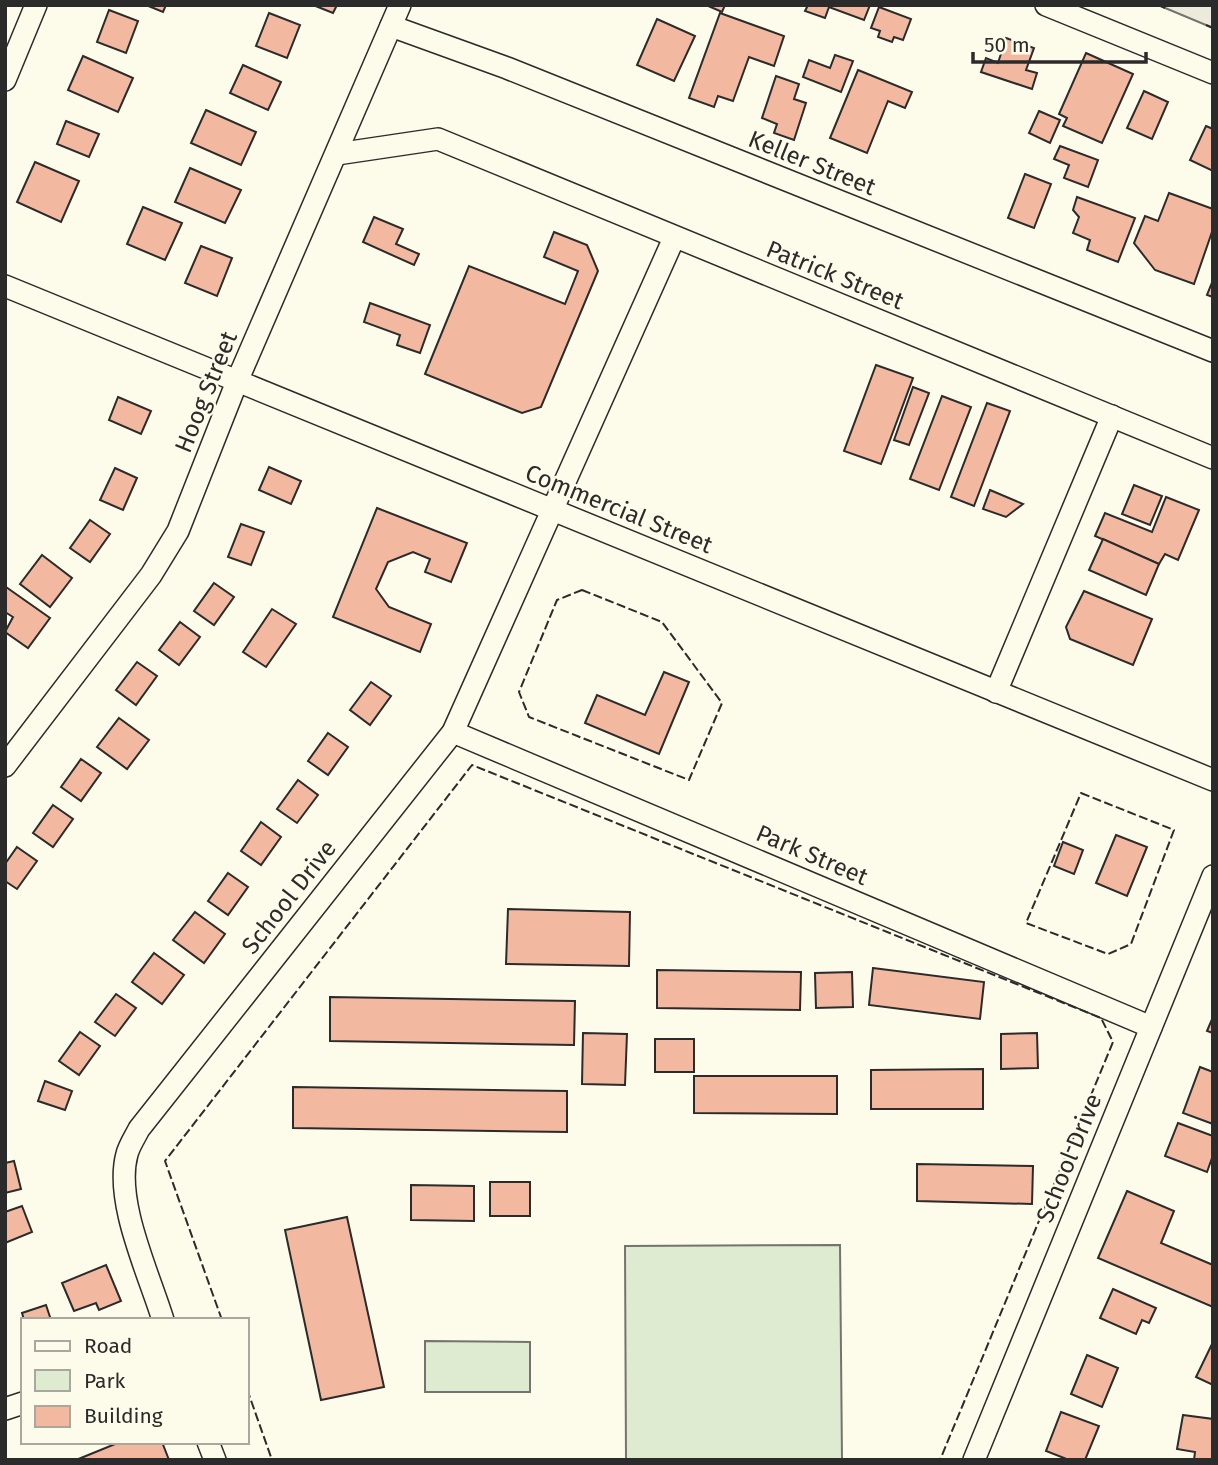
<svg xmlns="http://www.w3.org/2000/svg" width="1218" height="1465" font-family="'Fira Sans',sans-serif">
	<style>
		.green { fill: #deebd1; stroke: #74746e; stroke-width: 2 }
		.parking { fill: #eceadb; stroke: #74746e; stroke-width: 2 }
		.building { fill: #f2b8a0; stroke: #2b2b2b; stroke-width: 2 }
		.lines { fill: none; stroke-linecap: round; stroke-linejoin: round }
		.street-casing { stroke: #2b2b2b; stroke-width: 24 }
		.street { stroke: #fdfbea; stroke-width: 21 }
		.fence { stroke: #2b2b2b; stroke-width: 2; stroke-dasharray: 9 3.5; stroke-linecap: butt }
		.labels { text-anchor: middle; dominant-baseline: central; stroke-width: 5; stroke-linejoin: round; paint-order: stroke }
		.street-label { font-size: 24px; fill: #2b2b2b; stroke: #fdfbea }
	</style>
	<rect width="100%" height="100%" fill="#fdfbea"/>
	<!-- green -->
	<g class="green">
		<path d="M840 1245 842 1460H626L625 1246Z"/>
		<path d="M425 1341 530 1342V1392H425Z"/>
	</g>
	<!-- parking -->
	<path class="parking" d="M1158 5H1213V28Z"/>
	<!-- building -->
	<g class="building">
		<path d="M146 5H166L163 12Z"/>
		<path d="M313 5H337L333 13Z"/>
		<path d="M706 5H725L722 12Z"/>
		<path d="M808 5H870L864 20 829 7 825 18 805 11Z"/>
		<path d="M879 7 911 19 903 40 894 37 892 42 878 37 880 31 871 28Z"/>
		<path d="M109 10 138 21 126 53 97 42Z"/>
		<path d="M269 13 300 25 287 58 256 46Z"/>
		<path d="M720 13 784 36 774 66 749 57 733 101 718 96 714 107 689 98Z"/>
		<path d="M657 19 695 36 674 81 637 65Z"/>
		<path d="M1006 38 1034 48 1026 70 1037 73 1032 89 981 72 986 58 998 63Z"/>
		<path d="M1086 53 1133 74 1102 143 1063 126 1067 118 1059 114Z"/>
		<path d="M835 55 853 61 841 92 803 77 809 60 830 68Z"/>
		<path d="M83 56 133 78 118 112 68 90Z"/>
		<path d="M243 65 281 82 268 110 230 93Z"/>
		<path d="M858 70 912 92 905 108 888 101 867 153 830 138Z"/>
		<path d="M776 76 799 84 794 99 806 103 794 140 774 133 777 124 762 118Z"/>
		<path d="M1144 91 1168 102 1152 139 1127 128Z"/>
		<path d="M206 110 256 132 241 165 191 143Z"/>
		<path d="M1039 111 1060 120 1050 143 1029 133Z"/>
		<path d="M66 121 99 134 89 157 57 144Z"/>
		<path d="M1206 126 1213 129V171L1190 160Z"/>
		<path d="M1060 146 1098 160 1088 187 1064 178 1069 165 1054 159Z"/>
		<path d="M35 162 79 181 61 222 17 202Z"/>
		<path d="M190 168 241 190 225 223 175 202Z"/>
		<path d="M1025 174 1051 184 1034 228 1008 218Z"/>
		<path d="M1169 193 1213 209V229L1194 284 1155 270 1134 243 1145 216 1158 221Z"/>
		<path d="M1077 197 1135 218 1118 262 1087 250 1090 240 1073 233 1079 217 1073 210Z"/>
		<path d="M143 207 182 223 165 260 127 244Z"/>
		<path d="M374 217 403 229 396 244 419 254 414 265 363 242Z"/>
		<path d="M554 232 587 245 598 271 541 407 522 413 425 374 469 266 565 304 578 271 544 257Z"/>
		<path d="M201 246 232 258 217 296 185 283Z"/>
		<path d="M1213 280V297L1207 295Z"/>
		<path d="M370 303 430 325 420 353 397 345 400 335 364 322Z"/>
		<path d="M876 365 913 378 881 464 844 451Z"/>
		<path d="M913 387 929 393 909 445 894 440Z"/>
		<path d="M942 396 971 407 939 490 910 479Z"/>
		<path d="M118 397 151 411 141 434 109 420Z"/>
		<path d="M987 403 1010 411 974 506 951 497Z"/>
		<path d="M269 467 301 481 291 504 259 490Z"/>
		<path d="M115 468 137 478 123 510 100 500Z"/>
		<path d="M1134 485 1162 496 1150 525 1122 514Z"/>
		<path d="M990 490 1023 504 1006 517 983 509Z"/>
		<path d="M1166 497 1199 510 1178 560 1165 554 1159 564 1095 536 1105 513 1152 532Z"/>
		<path d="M377 508 467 543 451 582 425 572 430 559 413 552 388 562 376 589 389 607 431 624 420 652 333 617Z"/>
		<path d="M90 520 110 534 90 562 70 548Z"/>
		<path d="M241 524 264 532 251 565 228 557Z"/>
		<path d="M1103 539 1159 564 1146 595 1089 570Z"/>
		<path d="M42 555 72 578 50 607 20 584Z"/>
		<path d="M214 583 234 597 214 625 194 611Z"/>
		<path d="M6 587 50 618 28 648 5 632 13 617 5 612Z"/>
		<path d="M1084 591 1152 619 1133 665 1070 639 1066 627Z"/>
		<path d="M272 609 296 624 266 667 243 652Z"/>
		<path d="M180 622 200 637 179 665 159 650Z"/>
		<path d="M137 662 157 676 136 705 116 690Z"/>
		<path d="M664 672 689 682 659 754 585 723 597 695 645 715Z"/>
		<path d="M371 682 391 696 370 725 350 710Z"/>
		<path d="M119 718 149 740 127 769 97 747Z"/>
		<path d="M328 733 348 747 328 775 308 761Z"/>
		<path d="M81 759 101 773 81 801 61 787Z"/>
		<path d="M298 780 318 795 297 823 277 809Z"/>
		<path d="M53 805 73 819 53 847 33 833Z"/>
		<path d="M261 822 281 837 261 865 241 851Z"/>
		<path d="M1116 835 1147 847 1127 896 1096 883Z"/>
		<path d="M1063 842 1083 850 1074 874 1054 866Z"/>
		<path d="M17 847 37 861 17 889 5 881V864Z"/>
		<path d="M228 873 248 887 228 915 208 901Z"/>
		<path d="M508 909 630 912 629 966 506 964Z"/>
		<path d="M195 912 225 934 204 963 173 940Z"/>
		<path d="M154 953 184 975 162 1004 132 982Z"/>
		<path d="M873 968 984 982 980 1019 869 1005Z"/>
		<path d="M657 970 801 972 800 1010 657 1008Z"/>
		<path d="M852 972 853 1007 816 1008 815 973Z"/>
		<path d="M116 994 136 1008 115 1036 95 1022Z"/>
		<path d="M330 997 575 1001 574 1045 330 1041Z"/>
		<path d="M1213 1017V1033L1207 1031Z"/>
		<path d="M80 1032 100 1046 79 1075 59 1061Z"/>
		<path d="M583 1033 627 1034 625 1085 582 1084Z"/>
		<path d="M1037 1033 1038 1068 1001 1069V1034Z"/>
		<rect x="655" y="1039" width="39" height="33"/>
		<path d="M1200 1067 1213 1072V1124L1183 1113Z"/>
		<path d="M983 1069V1109H871V1070Z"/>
		<path d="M694 1076H837V1114L694 1113Z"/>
		<path d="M45 1081 72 1091 65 1110 38 1101Z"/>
		<path d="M293 1087 567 1091V1132L293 1128Z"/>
		<path d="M1178 1123 1213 1136V1155L1207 1172 1165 1156Z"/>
		<path d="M14 1161 21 1189 5 1193V1163Z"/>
		<path d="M917 1164 1033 1166 1032 1204 917 1201Z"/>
		<rect x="490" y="1182" width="40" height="34"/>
		<path d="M411 1185 474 1186V1221L411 1220Z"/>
		<path d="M1127 1191 1174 1211 1161 1243 1213 1265V1307L1098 1258Z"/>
		<path d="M22 1206 32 1232 5 1243V1212Z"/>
		<path d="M347 1217 384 1387 321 1400 285 1230Z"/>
		<path d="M106 1265 121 1301 99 1310 96 1303 74 1311 62 1283Z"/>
		<path d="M1113 1289 1156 1308 1149 1323 1142 1320 1136 1334 1100 1318Z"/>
		<path d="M46 1305 51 1320H24L22 1313Z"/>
		<path d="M1213 1342V1385L1196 1377Z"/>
		<path d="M1087 1355 1118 1368 1102 1407 1071 1394Z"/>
		<path d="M1061 1412 1099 1426 1085 1460H1069L1046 1451Z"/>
		<path d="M1183 1415 1213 1419V1460H1194L1195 1452 1177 1449Z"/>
		<path d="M120 1442H162L169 1460H76Z"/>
	</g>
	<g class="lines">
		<!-- street casing -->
		<g class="street-casing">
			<g id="street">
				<path d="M1046 5 1213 73"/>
				<path d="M391 26 507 68 1213 351"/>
				<path d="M5 80 36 5"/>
				<path d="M337 154 438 139 1213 458"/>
				<path d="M5 286 1213 780"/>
				<path d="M996 692 1112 416"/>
				<path d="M453 732 1151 1027"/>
				<path d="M5 766 151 575 178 531 238 379 400 5"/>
				<path d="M163 1320C149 1274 114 1201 127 1154 129 1146 135 1137 139 1129L453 732 674 238"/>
				<path d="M5 1409 23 1403"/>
				<path d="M208 1442 215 1460"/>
				<path d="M974 1460 1213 876"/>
			</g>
		</g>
		<!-- street -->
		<use href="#street" class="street"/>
		<!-- fence -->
		<g class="fence">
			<path d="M1159 5 1165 8"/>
			<path d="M1206 25 1213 28"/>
			<path d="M582 590 662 622 722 703 689 780 529 717 519 692 557 600Z"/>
			<path d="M1081 793 1174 830 1131 944 1108 954 1026 923Z"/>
			<path d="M222 1320 165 1161 472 765 1101 1018 1113 1042 940 1460"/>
			<path d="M247 1389 272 1460"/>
		</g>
	</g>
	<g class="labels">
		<!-- street labels -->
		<g class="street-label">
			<text transform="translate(812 163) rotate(22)">Keller Street</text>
			<text transform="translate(835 275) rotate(22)">Patrick Street</text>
			<text transform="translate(206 392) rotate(-68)">Hoog Street</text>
			<text transform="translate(619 509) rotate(22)">Commercial Street</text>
			<text transform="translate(812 855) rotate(23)">Park Street</text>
			<text transform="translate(289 897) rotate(-52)">School Drive</text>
			<text transform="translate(1069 1158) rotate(-68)">School Drive</text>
		</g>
	</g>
	<!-- border -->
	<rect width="1218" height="1465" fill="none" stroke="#2b2b2b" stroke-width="14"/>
	<!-- legend -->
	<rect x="21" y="1318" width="228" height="126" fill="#fdfbea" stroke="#a9a89e" stroke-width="2"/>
	<rect x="35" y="1341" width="35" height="10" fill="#fdfbea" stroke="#a9a89e" stroke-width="2"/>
	<text x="84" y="1353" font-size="21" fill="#2b2b2b">Road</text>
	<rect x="35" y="1370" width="35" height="21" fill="#deebd1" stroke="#a9a89e" stroke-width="2"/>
	<text x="84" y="1388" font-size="21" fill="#2b2b2b">Park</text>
	<rect x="35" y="1406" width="35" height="21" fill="#f2b8a0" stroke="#a9a89e" stroke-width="2"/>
	<text x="84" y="1423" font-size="21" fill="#2b2b2b">Building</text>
	<!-- scale -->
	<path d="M973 52v10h173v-10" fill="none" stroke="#2b2b2b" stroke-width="3.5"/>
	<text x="984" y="52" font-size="21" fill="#2b2b2b" stroke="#fdfbea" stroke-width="5" paint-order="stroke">50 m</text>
</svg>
